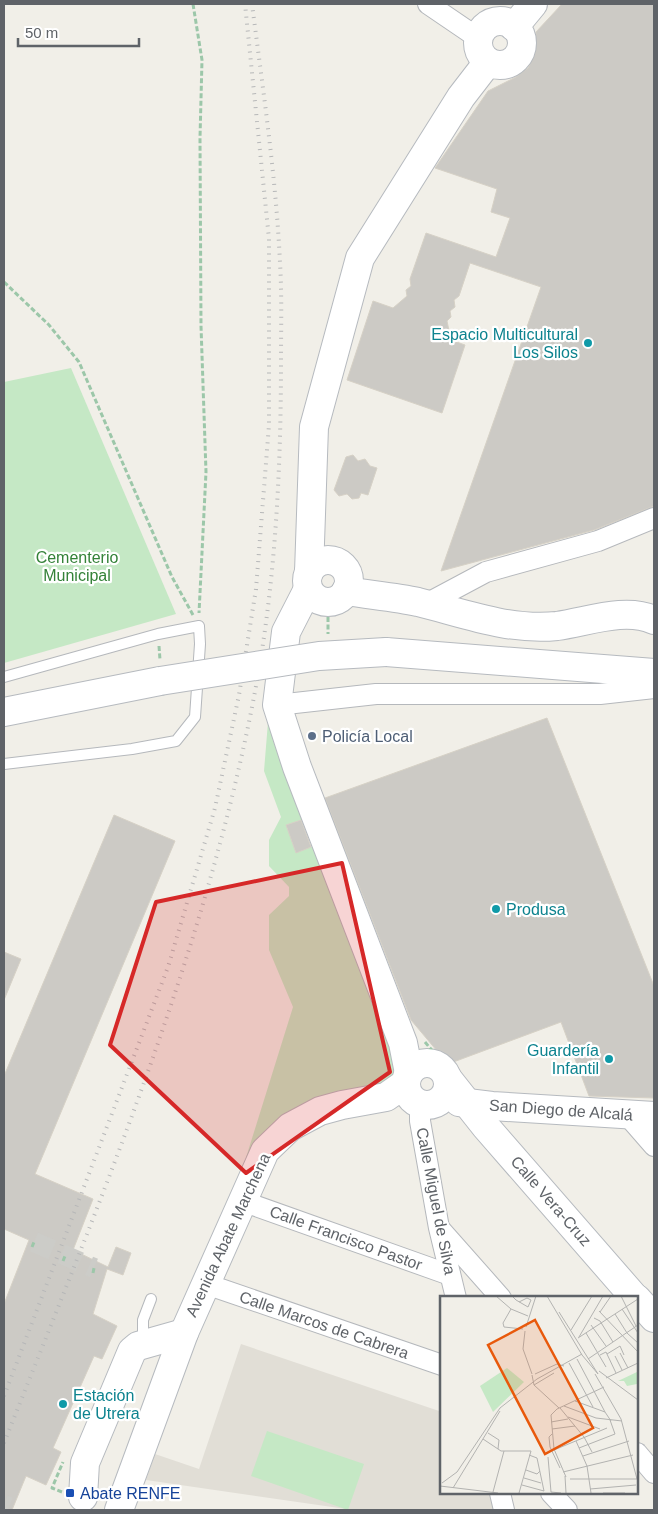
<svg xmlns="http://www.w3.org/2000/svg" width="658" height="1514" font-family="Helvetica,sans-serif">
	<style>
		.education { fill: #e1ded6 }
		.green { fill: #c5e8c5 }
		.building { fill: #cccac5; stroke: #d6d1c6 }
		.lines { fill: none; stroke-linecap: round; stroke-linejoin: round }
		.street-tunnel { stroke: #ccccc8; stroke-width: 20; stroke-dasharray: 20 10; stroke-linecap: butt }
		.lane-casing { stroke: #b5b8bc; stroke-width: 12 }
		.street-casing { stroke: #b5b8bc; stroke-width: 22 }
		.secondary-casing { stroke: #b6babf; stroke-width: 30 }
		.path { stroke: #9cc7a9; stroke-width: 3; stroke-dasharray: 5 2.5; stroke-linecap: butt }
		.lane { stroke: #fff; stroke-width: 10 }
		.street { stroke: #fff; stroke-width: 20 }
		.secondary { stroke: #fff; stroke-width: 28 }
		.rail { stroke: #b6b7b8; stroke-width: 4; stroke-dasharray: 1 6; stroke-linecap: butt }
		.secondary-bridge-casing { stroke: #b6babf; stroke-width: 30; stroke-linecap: butt }
		.secondary-bridge { stroke: #fff; stroke-width: 28 }
		.marked { fill: #d62828; fill-opacity: 0.2; stroke: #d62828; stroke-width: 4; stroke-linejoin: round }
		.culture-dot { fill: #0f9aa8; stroke: #fff; stroke-width: 2 }
		.service-dot { fill: #5c6f8a; stroke: #fff; stroke-width: 2 }
		.transit-dot { fill: #1a4fb4; stroke: #fff; stroke-width: 2 }
		.labels { text-anchor: middle; dominant-baseline: central; stroke-width: 4.5; stroke-linejoin: round; paint-order: stroke }
		.culture-label { font-size: 16px; fill: #0d838f; stroke: #fff; text-anchor: end }
		.park-label { font-size: 16px; fill: #348238; stroke: #fff }
		.service-label { font-size: 16px; fill: #4e5e75; stroke: #fff; text-anchor: start }
		.street-label { font-size: 16px; fill: #5f6368; stroke: #fff }
		.transit-label { font-size: 16px; fill: #164399; stroke: #fff; text-anchor: start }
		.inset-road { fill: none; stroke: #b3b3b1; stroke-width: 1 }
		.view { fill: #e8590c; fill-opacity: 0.15; stroke: #e8590c; stroke-width: 2.5 }
		.inset-edge { fill: none; stroke: #5f6368; stroke-width: 2.5 }
	</style>
	<rect width="100%" height="100%" fill="#f1efe8"/>
	<!-- education -->
	<path class="education" d="M241 1344 442 1412V1493H495L498 1510H353L146 1480 155 1454 199 1469Z"/>
	<!-- green -->
	<g class="green">
		<path d="M71 368 176 614 4 663V382Z"/>
		<path d="M269 710 307 818 286 825 296 852 317 845 401 1078 285 1115 258 1139 244 1164 293 1007 269 950V915L289 896V887L269 866V840L281 817 264 771Z"/>
		<path d="M267 1431 364 1464 348 1510 251 1476Z"/>
	</g>
	<!-- building -->
	<g class="building">
		<path d="M562 4H654V506L594 530 441 571 541 287 470 263 459 296 454 300 455 307 450 311 451 317 447 321 451 340 465 345 442 413 347 380 373 301 393 308 407 296 406 290 411 286 410 279 426 233 496 257 510 218 491 212 497 189 435 168 488 91 516 77 528 68 535 54 536 32Z"/>
		<path d="M353 455 358 461 365 459 370 466 377 468 368 495 361 493 359 498 352 499 347 494 339 496 334 490 346 457Z"/>
		<path d="M547 718 654 986V1098L589 1096 561 1022 448 1064 411 1020 325 798Z"/>
		<path d="M114 815 175 841 35 1174 93 1199 73 1250 108 1267 116 1247 131 1253 123 1275 107 1269 93 1314 117 1326 102 1359 94 1356 53 1448 61 1452 46 1485 26 1476 12 1510H4V1304L29 1240 4 1229V1076Z"/>
		<path d="M301 820 311 847 296 853 286 825Z"/>
		<path d="M4 952 21 959 4 1000Z"/>
	</g>
	<g class="lines">
		<!-- street-tunnel -->
		<g class="street-tunnel">
			<path d="M34 1242 94 1268"/>
			<path d="M4 1505 9 1507"/>
		</g>
		<!-- lane casing -->
		<g class="lane-casing">
			<g id="lane">
				<path d="M4 677 158 634 199 626 200 644 195 717 176 741 132 749 4 764"/>
				<path d="M143 1344V1320L151 1299"/>
			</g>
		</g>
		<!-- street casing -->
		<g class="street-casing">
			<g id="street">
				<path d="M428 4 478 38"/>
				<path d="M426 604 486 572 598 541 654 518"/>
				<path d="M277 705 376 694H600L654 688"/>
				<path d="M420 1103V1121L439 1228 456 1298"/>
				<path d="M627 1115 654 1146"/>
				<path d="M242 1201 450 1275"/>
				<path d="M440 1229 501 1298"/>
				<path d="M206 1284 442 1365"/>
				<path d="M637 1453 654 1473"/>
				<path d="M500 1493 504 1510"/>
				<path d="M551 1493 567 1510"/>
			</g>
		</g>
		<!-- secondary casing -->
		<g class="secondary-casing">
			<g id="secondary">
				<circle cx="500" cy="43" r="22"/>
				<path d="M514 27 533 4"/>
				<circle cx="328" cy="581" r="21"/>
				<path d="M309 572 314 427 360 258 461 97 488 62"/>
				<path d="M308 589 286 632 277 705 297 767 403 1043 409 1073"/>
				<path d="M346 591C370 595 395 597 418 602 463 613 509 631 557 626 587 622 625 607 654 620"/>
				<path d="M386 652 654 673"/>
				<path d="M4 712 160 681"/>
				<circle cx="427" cy="1084" r="21"/>
				<path d="M448 1079 486 1127 635 1298"/>
				<path d="M459 1102 492 1106 654 1116"/>
				<path d="M637 1299 654 1318"/>
				<path d="M83 1497 85 1463 132 1351 138 1346 184 1333"/>
				<path d="M119 1510 184 1333 265 1151 290 1127 320 1111 342 1105 386 1097 406 1083"/>
			</g>
		</g>
		<!-- path -->
		<g class="path">
			<path d="M193 4 202 60 200 138 201 326 206 472 199 613"/>
			<path d="M4 282 49 325 79 362 172 577 193 615"/>
			<path d="M328 602V634"/>
			<path d="M159 646 160 660"/>
			<path d="M425 1042 440 1060"/>
			<path d="M32 1247 34 1242"/>
			<path d="M63 1261 65 1256"/>
			<path d="M93 1273 94 1268"/>
			<path d="M62 1492 52 1488 63 1462"/>
		</g>
		<!-- lane -->
		<use href="#lane" class="lane"/>
		<!-- street -->
		<use href="#street" class="street"/>
		<!-- secondary -->
		<use href="#secondary" class="secondary"/>
		<!-- rail -->
		<g class="rail">
			<path d="M4 1396 168 967 215 808 239 695 256 589 269 425V239L245 4"/>
			<path d="M4 1443C100 1201 203 958 253 702 275 590 281 474 281 360 281 328 282 295 280 263 276 177 263 90 252 4"/>
		</g>
		<!-- secondary-bridge casing -->
		<g class="secondary-bridge-casing">
			<path id="secondary-bridge" d="M160 681 319 656 386 652"/>
		</g>
		<!-- secondary-bridge -->
		<use href="#secondary-bridge" class="secondary-bridge"/>
	</g>
	<!-- marked area -->
	<path class="marked" d="M342 863 390 1072 246 1173 110 1045 156 902Z"/>
	<!-- markers -->
	<g class="culture-dot">
		<circle cx="588" cy="343" r="5"/>
		<circle cx="496" cy="909" r="5"/>
		<circle cx="609" cy="1059" r="5"/>
		<circle cx="63" cy="1404" r="5"/>
	</g>
	<circle class="service-dot" cx="312" cy="736" r="5"/>
	<rect class="transit-dot" x="65" y="1488" width="10" height="10" rx="2.5"/>
	<g class="labels">
		<!-- culture labels -->
		<g class="culture-label">
			<text x="578" y="334">Espacio Multicultural<tspan x="578" dy="18">Los Silos</tspan></text>
			<text x="506" y="909" text-anchor="start">Produsa</text>
			<text x="599" y="1050">Guardería<tspan x="599" dy="18">Infantil</tspan></text>
			<text x="73" y="1395" text-anchor="start">Estación<tspan x="73" dy="18">de Utrera</tspan></text>
		</g>
		<!-- park labels -->
		<g class="park-label">
			<text x="77" y="557">Cementerio<tspan x="77" dy="18">Municipal</tspan></text>
		</g>
		<!-- service labels -->
		<g class="service-label">
			<text x="322" y="736">Policía Local</text>
		</g>
		<!-- street labels -->
		<g class="street-label">
			<text transform="translate(561 1110) rotate(4)">San Diego de Alcalá</text>
			<text transform="translate(436 1201) rotate(79)">Calle Miguel de Silva</text>
			<text transform="translate(551 1201) rotate(49)">Calle Vera-Cruz</text>
			<text transform="translate(228 1235) rotate(-65)">Avenida Abate Marchena</text>
			<text transform="translate(346 1238) rotate(20)">Calle Francisco Pastor</text>
			<text transform="translate(324 1325) rotate(19)">Calle Marcos de Cabrera</text>
		</g>
		<!-- transit labels -->
		<g class="transit-label">
			<text x="80" y="1493">Abate RENFE</text>
		</g>
	</g>
	<!-- overview -->
	<g transform="translate(440 1296)">
		<rect width="198" height="198" fill="#f1efe8"/>
		<path d="M67 72 84 86 53 116 40 90ZM197 76V88L187 90 184 85H178Z" fill="#c5e8c5"/>
		<path class="inset-road" d="M56 0 71 13 88 20M107 0 142 59 158 78 119 16M181 0 196 30M73 1 76 4 88 11 91 4 87 2 79 6M71 13 63 27 64 31 83 33M182 13 198 37M159 15 198 56M160 16 171 0M175 18 187 37 198 47M154 22 160 25 173 46M151 29 166 50M86 31 96 0M131 34 152 0M85 35 83 53 92 78M146 37 166 71M139 41 163 0M138 42 198 3M180 57 188 72M167 58 180 50 184 59M160 59 166 56 176 77M175 60 182 74M137 63 165 116M148 63 198 29M129 67 153 111M159 75 198 104M95 78 117 68 124 70M155 78 181 123 197 183M92 79 94 89 119 112M166 82 198 67M94 89 114 77M135 105 165 116 171 125M124 110 156 122 182 125M120 112 144 141 152 156M128 121 160 133M111 126 128 123M112 133 135 130M48 137 59 144 58 153M112 138 109 141 110 151 120 172M43 143 61 155H91L79 197M136 145 147 170 151 197M139 152 175 138 170 124M114 154 167 132M143 160 189 145M108 161 111 196 121 197M86 174 97 178 100 175M123 176 193 159M125 180 126 197M126 181 114 153 111 119 117 113 164 91M84 182 101 187M130 183H197M2 187 17 176 60 112 97 83 142 58M82 189 104 195 97 162 89 159M0 190 58 197M13 192 60 115M150 193 196 189M53 196 64 155M163 197H185"/>
		<path class="view" d="M95 24 153 132 105 158 48 49Z"/>
		<rect width="198" height="198" class="inset-edge"/>
	</g>
	<!-- border -->
	<rect width="658" height="1514" fill="none" stroke="#5f6368" stroke-width="10"/>
	<!-- scale -->
	<path d="M18 38v8h121v-8" fill="none" stroke="#5f6368" stroke-width="2.5"/>
	<text x="25" y="38" font-size="15" fill="#5f6368" stroke="#ffffff" stroke-width="4" paint-order="stroke">50 m</text>
</svg>
